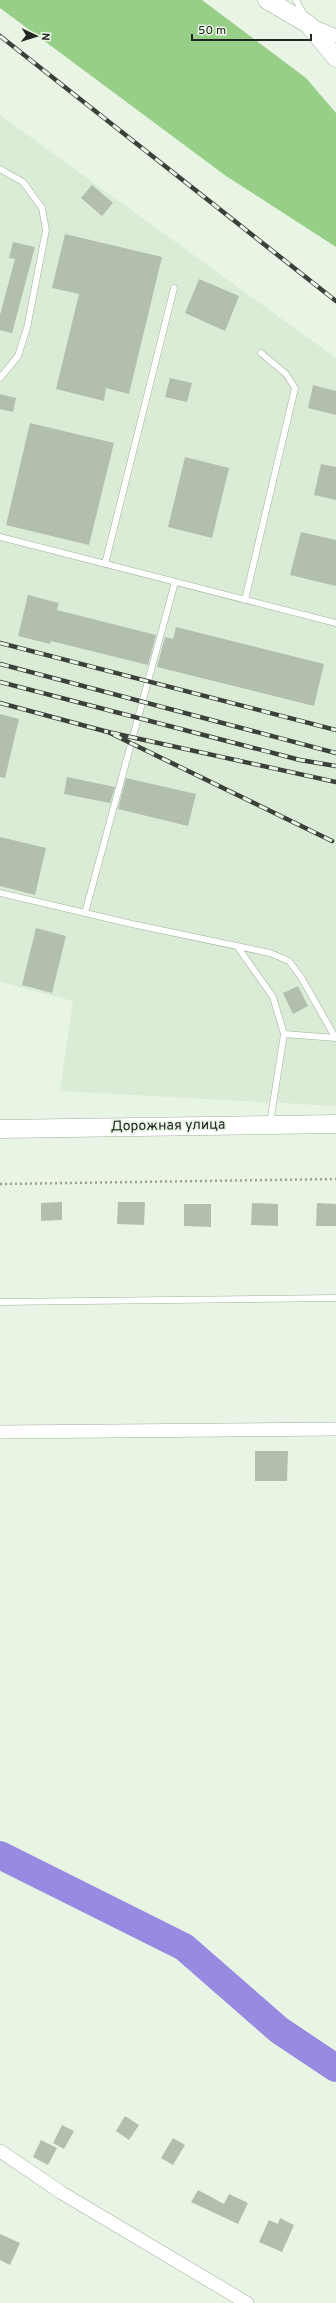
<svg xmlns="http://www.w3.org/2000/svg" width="336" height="2303" font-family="Overpass,sans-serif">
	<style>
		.built { fill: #daecd5 }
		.green { fill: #97cf89 }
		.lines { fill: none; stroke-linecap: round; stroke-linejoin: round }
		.river { stroke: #978ae0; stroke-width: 28 }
		.building { fill: #b2bfaf }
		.lane-casing { stroke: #a2af9f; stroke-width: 7 }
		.street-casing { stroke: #a2af9f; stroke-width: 14 }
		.secondary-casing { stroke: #a2af9f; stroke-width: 19 }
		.path { stroke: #99a397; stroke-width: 2.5; stroke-dasharray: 2 3; stroke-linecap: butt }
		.lane { stroke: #fff; stroke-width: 6 }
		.street { stroke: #fff; stroke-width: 13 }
		.secondary { stroke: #fff; stroke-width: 18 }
		.rail-casing { stroke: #3b413a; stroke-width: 4.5 }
		.rail { stroke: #e8f5e4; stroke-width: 3; stroke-dasharray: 9; stroke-linecap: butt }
		.labels { text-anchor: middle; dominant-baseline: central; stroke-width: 3.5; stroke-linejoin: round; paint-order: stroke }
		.street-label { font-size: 14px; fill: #222721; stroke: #e8f5e4 }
	</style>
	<rect width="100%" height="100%" fill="#e8f5e4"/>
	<!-- built -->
	<path class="built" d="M0 115 336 358V1106L60 1091 73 1001 0 982Z"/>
	<!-- green -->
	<path class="green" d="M0 0H202L306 78 336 113V247L226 176 0 8Z"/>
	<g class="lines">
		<!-- river -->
		<path class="river" d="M0 1855 184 1947 279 2030 336 2068"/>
	</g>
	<!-- building -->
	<g class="building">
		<path d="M92 185 113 203 102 216 81 198Z"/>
		<path d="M65 234 162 257 129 394 106 388 104 401 56 389 79 294 52 288Z"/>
		<path d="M13 242 35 247 12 333 0 330V315L15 259 9 258Z"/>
		<path d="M199 279 239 296 225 331 185 313Z"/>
		<path d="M170 378 192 383 187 402 165 397Z"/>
		<path d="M313 385 336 391V415L308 408Z"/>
		<path d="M0 394 16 398 13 412 0 409Z"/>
		<path d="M30 423 114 443 89 545 6 525Z"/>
		<path d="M185 457 229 468 212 538 168 527Z"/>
		<path d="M321 464 336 467V500L314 495Z"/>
		<path d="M301 532 336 540V586L290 575Z"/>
		<path d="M28 595 59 603 57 610 156 635 148 665 51 641 50 644 18 636Z"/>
		<path d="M176 627 324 664 314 706 157 667 165 637 173 639Z"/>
		<path d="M0 714 19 719 5 778 0 777Z"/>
		<path d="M67 777 115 787 110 803 64 794Z"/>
		<path d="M126 778 196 794 188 826 118 809Z"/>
		<path d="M0 837 46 848 35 895 0 886Z"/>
		<path d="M36 928 66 936 52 993 22 985Z"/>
		<path d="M298 986 308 1006 293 1014 283 993Z"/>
		<path d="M62 1202V1220L41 1221V1203Z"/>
		<path d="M118 1202H145L144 1225 117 1224Z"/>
		<path d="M252 1203 278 1204V1226L251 1225Z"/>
		<path d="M317 1203 336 1204V1226H316Z"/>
		<path d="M184 1204H211V1227L184 1226Z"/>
		<path d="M255 1451H288L287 1481H255Z"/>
		<path d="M125 2116 139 2125 129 2140 116 2131Z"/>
		<path d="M62 2125 74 2131 64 2149 53 2143Z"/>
		<path d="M173 2138 185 2145 173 2165 161 2158Z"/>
		<path d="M41 2140 57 2148 48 2165 33 2157Z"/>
		<path d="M198 2190 224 2204 229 2194 248 2203 238 2224 191 2202Z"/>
		<path d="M280 2218 294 2225 282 2252 259 2242 269 2220 278 2224Z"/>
		<path d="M0 2234 20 2243 10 2265 0 2260Z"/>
	</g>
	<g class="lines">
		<!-- lane casing -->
		<g class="lane-casing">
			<g id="lane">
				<path d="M296 0 304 15"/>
				<path d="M0 169 23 182 42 208 46 230 27 328 18 356 0 378"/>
				<path d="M0 537 336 623"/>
				<path d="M105 564 174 288"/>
				<path d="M245 600 295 388 286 374 261 353"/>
				<path d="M0 893 132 924 270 953 289 961 301 977 335 1037"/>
				<path d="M85 913 175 582"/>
				<path d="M237 946 273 997 284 1034"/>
				<path d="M270 1123 284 1034 336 1038"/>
				<path d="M0 1302 336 1298"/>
			</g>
		</g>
		<!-- street casing -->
		<g class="street-casing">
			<g id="street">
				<path d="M310 25 336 36"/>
				<path d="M0 1432 336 1429"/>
				<path d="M0 2151 62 2193 247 2303"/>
			</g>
		</g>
		<!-- secondary casing -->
		<g class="secondary-casing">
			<g id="secondary">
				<path d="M267 0 308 24 336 58"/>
				<path d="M0 1129 336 1124"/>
			</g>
		</g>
		<!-- path -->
		<path class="path" d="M0 1184 336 1179"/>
		<!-- lane -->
		<use href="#lane" class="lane"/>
		<!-- street -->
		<use href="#street" class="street"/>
		<!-- secondary -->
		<use href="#secondary" class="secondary"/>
		<!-- rail casing -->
		<g class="rail-casing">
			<g id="rail">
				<path d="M0 36 336 301"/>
				<path d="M0 643 336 730"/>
				<path d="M0 664 336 753"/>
				<path d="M0 682 300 760 336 766"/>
				<path d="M0 703 108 732"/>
				<path d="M332 841 108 732 336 782"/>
			</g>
		</g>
		<!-- rail -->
		<use href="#rail" class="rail"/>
	</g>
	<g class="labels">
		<!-- street labels -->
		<g class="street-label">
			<text transform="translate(168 1126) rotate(-1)">Дорожная улица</text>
		</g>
	</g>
	<!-- north arrow -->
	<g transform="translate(36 36) rotate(94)" stroke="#e8f5e4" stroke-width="3" paint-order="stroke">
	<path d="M0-3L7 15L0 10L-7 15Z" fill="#222721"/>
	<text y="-6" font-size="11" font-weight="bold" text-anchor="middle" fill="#222721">N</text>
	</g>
	<!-- scale -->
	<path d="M192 34v6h119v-6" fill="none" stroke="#222721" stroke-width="2"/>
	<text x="198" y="34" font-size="12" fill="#222721" stroke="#e8f5e4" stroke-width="3" paint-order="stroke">50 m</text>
</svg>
